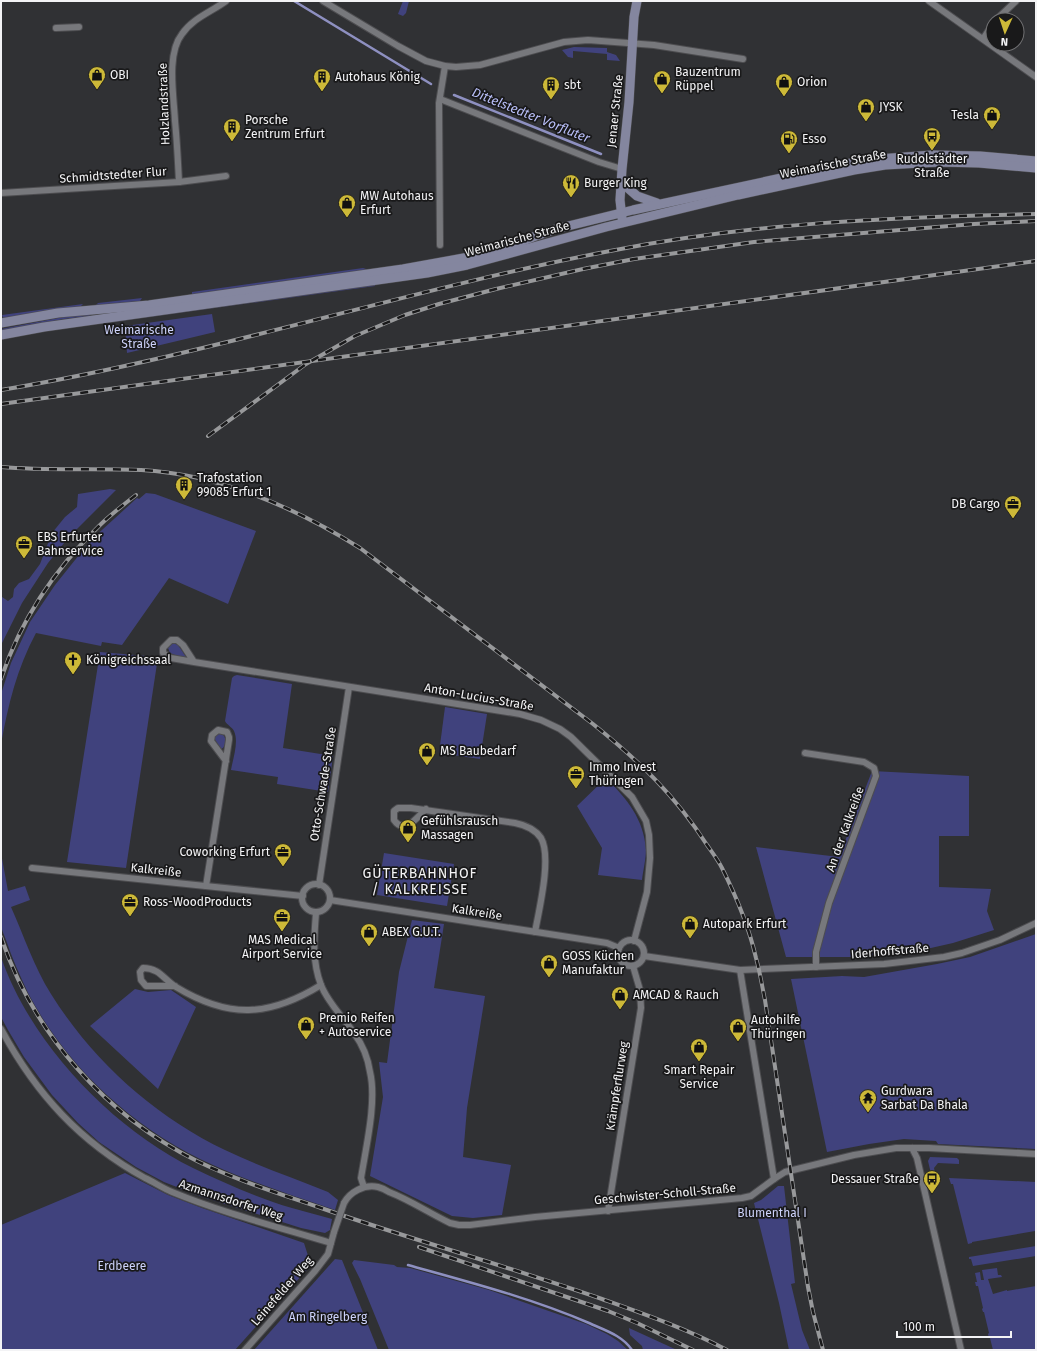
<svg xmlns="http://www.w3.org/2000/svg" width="1037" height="1351" font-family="'Fira Sans',sans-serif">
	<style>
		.green { fill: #40427d }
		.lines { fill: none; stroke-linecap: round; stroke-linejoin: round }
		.stream { stroke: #8e90c1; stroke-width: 2.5 }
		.street-casing { stroke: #4d4d50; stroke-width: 8 }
		.secondary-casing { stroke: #4d4d50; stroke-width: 10 }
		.street { stroke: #77787c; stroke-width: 6 }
		.secondary { stroke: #84869f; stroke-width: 9 }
		.rail-casing { stroke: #98999b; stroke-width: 4 }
		.rail { stroke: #19191a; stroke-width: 2.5; stroke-dasharray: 8; stroke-linecap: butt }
		.street-bridge-casing { stroke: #4d4d50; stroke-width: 8; stroke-linecap: butt }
		.street-bridge { stroke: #77787c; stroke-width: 6 }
		.labels { text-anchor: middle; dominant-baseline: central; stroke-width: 3.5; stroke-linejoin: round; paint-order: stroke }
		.poi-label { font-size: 12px; fill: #f3f3f5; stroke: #19191a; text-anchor: start }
		.street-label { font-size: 12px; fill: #f3f3f5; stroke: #19191a }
		.park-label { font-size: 12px; fill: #cdd2fa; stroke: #19191a }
		.water-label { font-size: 13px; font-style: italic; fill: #b8bef8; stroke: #19191a }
		.quarter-label { font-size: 14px; letter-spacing: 1px; fill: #f3f3f5; stroke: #19191a }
	</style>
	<rect width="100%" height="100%" fill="#303134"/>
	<!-- green -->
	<g class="green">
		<path d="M403 1H409L406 13 403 16 398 14Z"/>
		<path d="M574 47 607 48V52L616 55 620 61 607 60V54L573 51V58L568 57 562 50Z"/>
		<path d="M363 268 366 269 367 270 192 295V292Z"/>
		<path d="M375 284V286L113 322 115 320Z"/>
		<path d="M142 298 140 301 95 306 98 303Z"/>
		<path d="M83 304 80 307 3 318 2 315Z"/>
		<path d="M89 314 90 316 64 319 1 331V329L63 317Z"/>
		<path d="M212 314 215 332 127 353 125 326Z"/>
		<path d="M110 489 116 490 68 538 48 563 22 603 1 645V591L2 597 8 601 13 597 14 589 19 583 29 579 40 564 52 533 65 517 77 507 78 494Z"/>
		<path d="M146 493 155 494 256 531 228 604 169 578 122 645 102 642 101 646 36 633C17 668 8 705 1 744V694L11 663 30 622 55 585 91 540 137 498 139 499Z"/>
		<path d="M173 643 178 645 186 657 183 658 170 653 168 648 169 646Z"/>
		<path d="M100 652 158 657 126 868 67 862Z"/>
		<path d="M237 675 292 684 283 748 333 756 328 792 277 784 278 777 231 770C233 758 239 742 234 731 232 727 227 725 225 721L232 678 234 676Z"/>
		<path d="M445 707 487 714 480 759 439 753Z"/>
		<path d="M217 734H222C227 738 226 743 223 748L221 749 214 738Z"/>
		<path d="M872 771 969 776V836H939V887L991 889 987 911 994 930 953 943 922 950 856 957H786L756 847 839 857Z"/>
		<path d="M606 778C627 799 644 819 646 850 646 859 643 871 642 880L598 875 602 848 577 806Z"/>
		<path d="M1 853 8 891 25 886 30 900 11 907C24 936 34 967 51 994 93 1061 154 1116 225 1150 258 1166 294 1178 328 1192L338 1200 335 1210C294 1196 253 1183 213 1165 136 1131 67 1068 28 993 20 976 12 958 6 940 4 935 2 930 1 926 0 919 1 911 1 904 1 887 1 870 1 853Z"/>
		<path d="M384 853 454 864 447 906 377 895Z"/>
		<path d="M412 920 444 924 434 988 485 996 467 1108 463 1157 511 1165 502 1215 473 1218 452 1216 370 1176 383 1097 379 1062 387 1063 399 972Z"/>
		<path d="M1036 934V1149L938 1144 936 1141 904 1139 869 1144 827 1152 791 979 842 976 864 977 937 964 970 957Z"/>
		<path d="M1 957C31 1044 112 1128 193 1168 224 1183 258 1198 292 1208 305 1212 319 1215 332 1219L330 1230 325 1233 301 1228 200 1196 164 1182 136 1167 99 1142 78 1123 52 1095 24 1057 8 1030 1 1017Z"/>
		<path d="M135 989 148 992 171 990 196 1007 158 1089 90 1026Z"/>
		<path d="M930 1157 957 1158 959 1160V1164L938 1163 934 1168 936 1177 932 1178 928 1161Z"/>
		<path d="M125 1173 168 1195 202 1208 304 1243 311 1265 235 1350H1V1225Z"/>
		<path d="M949 1178 1036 1182V1238L1035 1231 972 1242V1243L968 1244 953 1184H951Z"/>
		<path d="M778 1186H784L795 1283 791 1284 802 1330 810 1350H789L779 1303 754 1203 761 1200Z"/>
		<path d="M1036 1246V1256L973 1266 971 1259H969V1257Z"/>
		<path d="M335 1259 342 1260 378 1350H254Z"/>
		<path d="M354 1260 394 1265 397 1267 410 1268 489 1290 586 1324 607 1334 618 1341 628 1350H389L360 1279 352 1263Z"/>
		<path d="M997 1268 998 1275H1001L1002 1277 988 1279 993 1294 1007 1290V1291L1036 1286V1350H993L990 1338H989L988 1334 989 1333 984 1312H983L982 1309 983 1308 978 1286H976L975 1282H977L975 1273 980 1272 981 1280H984L982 1270Z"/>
		<path d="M629 1328 677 1350H643L642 1346 630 1335Z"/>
	</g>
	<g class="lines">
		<!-- stream -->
		<g class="stream">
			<path d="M294 1 431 84"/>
			<path d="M454 95 601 154"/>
			<path d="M408 1265C469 1282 531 1298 589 1323 604 1330 622 1335 632 1350"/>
		</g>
		<!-- street casing -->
		<g class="street-casing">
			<g id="street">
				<path d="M323 1 398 46 426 61 445 66 456 67 480 65 564 42 588 40 654 45 743 59"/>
				<path d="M929 1 1036 77"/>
				<path d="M996 20 1016 1"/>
				<path d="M56 28 79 27"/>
				<path d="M983 39 993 24"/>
				<path d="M440 99 599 162 622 169"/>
				<path d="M179 182C178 162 177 141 175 121 174 97 166 54 182 34 193 18 211 12 226 1"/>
				<path d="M1 193 179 182 226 176"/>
				<path d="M440 245 439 103 445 66"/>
				<path d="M194 662 171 658 163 653V648L171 640H177L183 645 194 662 520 714 541 720 560 729 571 737 632 797 646 821 649 835 650 858 647 892 634 941"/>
				<path d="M805 753 864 762 874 768 876 776 829 903 816 952V967"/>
				<path d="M426 809C417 817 405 836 394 820V811L398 808H411L515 823C525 825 535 829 541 838 552 857 539 910 535 932"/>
				<path d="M32 868 303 896"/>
				<circle cx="316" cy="898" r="14"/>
				<path d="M319 885 349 687"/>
				<path d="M206 886 229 740V737L227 732 218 730 212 735 211 741 226 761"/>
				<path d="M330 900 607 943 619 948"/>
				<path d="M316 913C314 937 312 962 321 985 328 1003 343 1017 354 1033 362 1044 368 1058 370 1072 377 1101 366 1147 361 1178L364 1187"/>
				<circle cx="631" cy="953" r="13"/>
				<path d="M644 956 740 970 884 964 944 957 962 953 1000 940 1036 923"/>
				<path d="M740 970 774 1179"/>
				<path d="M175 986H146L141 980 140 972 143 968C160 968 164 980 176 987 229 1019 269 1017 321 985"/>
				<path d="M1 1029C36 1094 80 1142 145 1178 154 1182 162 1188 172 1192 223 1213 278 1227 331 1243"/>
				<path d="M912 1148 917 1158 961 1350"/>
				<path d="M344 1203C350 1192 364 1184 378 1187 382 1188 386 1190 389 1192 410 1200 429 1213 450 1223L459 1225H470L535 1217 742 1198 751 1196 774 1179 785 1172 854 1155 896 1148H929L1036 1154"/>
				<path d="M608 1211 641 1008 640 990 633 966"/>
				<path d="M245 1350 315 1271 328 1254 334 1232"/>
			</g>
		</g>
		<!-- secondary casing -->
		<g class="secondary-casing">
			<g id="secondary">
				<path d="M621 182 637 196 657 203"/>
				<path d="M622 218 620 200 622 169 629 102 634 17 637 1"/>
				<path d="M1 323 58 313 149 305 403 269 469 257 508 247 533 237 556 229 633 210 865 160 932 155 980 156 1036 161"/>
				<path d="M1 335 44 327 427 273 467 265 606 227 738 195 854 170 885 165 939 162 979 163 1036 168"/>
			</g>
		</g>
		<!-- street -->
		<use href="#street" class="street"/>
		<!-- secondary -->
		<use href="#secondary" class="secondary"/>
		<!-- rail casing -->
		<g class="rail-casing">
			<g id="rail">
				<path d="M1 390C207 356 405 290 610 251 751 223 892 217 1036 214"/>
				<path d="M1 404 1036 261"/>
				<path d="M208 436 306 364 355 336 405 315 439 304 496 289 583 269 634 259 754 242 974 224 1036 221"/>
				<path d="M1 467C48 471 94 468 141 470 220 474 294 507 360 548L593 724C639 761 675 795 707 845 712 852 718 860 722 868 736 896 749 927 756 958 760 972 762 986 765 1000L808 1287 813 1312 823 1350"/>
				<path d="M1 679C20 621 55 569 99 526 110 515 123 505 136 495"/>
				<path d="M1 937C33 1033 106 1116 197 1161 238 1181 281 1194 324 1209 416 1241 510 1267 602 1299 644 1314 687 1329 727 1350"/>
				<path d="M419 1247 608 1311 637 1323 693 1350"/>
			</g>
		</g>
		<!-- rail -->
		<use href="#rail" class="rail"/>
		<!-- street-bridge casing -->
		<g class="street-bridge-casing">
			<path id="street-bridge" d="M334 1232 344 1203"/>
		</g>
		<!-- street-bridge -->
		<use href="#street-bridge" class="street-bridge"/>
	</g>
	<!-- icons -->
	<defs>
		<g id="shop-pin" transform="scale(0.9)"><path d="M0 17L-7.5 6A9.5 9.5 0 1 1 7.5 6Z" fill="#cdb938" stroke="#19191a"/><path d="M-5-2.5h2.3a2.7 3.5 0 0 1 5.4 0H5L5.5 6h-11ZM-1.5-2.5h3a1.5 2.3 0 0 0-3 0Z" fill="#111"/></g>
		<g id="building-pin" transform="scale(0.9)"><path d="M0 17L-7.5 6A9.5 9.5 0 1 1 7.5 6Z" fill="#cdb938" stroke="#19191a"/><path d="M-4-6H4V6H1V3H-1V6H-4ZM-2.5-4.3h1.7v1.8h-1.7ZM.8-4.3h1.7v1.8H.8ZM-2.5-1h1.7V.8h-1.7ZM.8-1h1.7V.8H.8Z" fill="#111"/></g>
		<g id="bus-pin" transform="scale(0.9)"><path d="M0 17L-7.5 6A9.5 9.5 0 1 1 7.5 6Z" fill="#cdb938" stroke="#19191a"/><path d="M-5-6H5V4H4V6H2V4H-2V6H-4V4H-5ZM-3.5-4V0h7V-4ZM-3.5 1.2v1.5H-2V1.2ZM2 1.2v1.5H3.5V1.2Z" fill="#111"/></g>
		<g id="fuel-pin" transform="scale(0.9)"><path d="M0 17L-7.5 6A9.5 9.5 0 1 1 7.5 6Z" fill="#cdb938" stroke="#19191a"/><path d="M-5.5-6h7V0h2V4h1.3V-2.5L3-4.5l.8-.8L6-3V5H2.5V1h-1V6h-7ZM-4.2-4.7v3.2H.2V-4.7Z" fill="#111"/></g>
		<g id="restaurant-pin" transform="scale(0.9)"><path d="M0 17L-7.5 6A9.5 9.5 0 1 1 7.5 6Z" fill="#cdb938" stroke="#19191a"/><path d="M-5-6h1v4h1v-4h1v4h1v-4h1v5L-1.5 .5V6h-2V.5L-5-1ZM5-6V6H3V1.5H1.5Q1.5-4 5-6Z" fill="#111"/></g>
		<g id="office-pin" transform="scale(0.9)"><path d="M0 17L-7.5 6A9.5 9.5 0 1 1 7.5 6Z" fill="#cdb938" stroke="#19191a"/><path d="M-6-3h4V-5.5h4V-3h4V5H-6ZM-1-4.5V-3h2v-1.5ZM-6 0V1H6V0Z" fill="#111"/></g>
		<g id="church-pin" transform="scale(0.9)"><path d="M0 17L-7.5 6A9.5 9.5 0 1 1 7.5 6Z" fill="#cdb938" stroke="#19191a"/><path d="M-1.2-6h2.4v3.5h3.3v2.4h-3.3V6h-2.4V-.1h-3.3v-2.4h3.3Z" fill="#111"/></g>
		<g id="temple-pin" transform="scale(0.9)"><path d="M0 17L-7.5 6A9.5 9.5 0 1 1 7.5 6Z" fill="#cdb938" stroke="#19191a"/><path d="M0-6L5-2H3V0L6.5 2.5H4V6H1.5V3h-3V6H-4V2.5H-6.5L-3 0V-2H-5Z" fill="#111"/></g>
	</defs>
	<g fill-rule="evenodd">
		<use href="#shop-pin" x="97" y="75"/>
		<use href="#building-pin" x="322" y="77"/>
		<use href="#shop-pin" x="662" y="79"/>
		<use href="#shop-pin" x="784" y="82"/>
		<use href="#building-pin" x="551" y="85"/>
		<use href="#shop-pin" x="866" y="107"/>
		<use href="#shop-pin" x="992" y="115"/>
		<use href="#building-pin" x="232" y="127"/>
		<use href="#bus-pin" x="932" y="136"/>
		<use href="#fuel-pin" x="789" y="139"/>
		<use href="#restaurant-pin" x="571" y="183"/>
		<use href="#shop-pin" x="347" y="203"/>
		<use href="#building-pin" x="184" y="485"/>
		<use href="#office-pin" x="1013" y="504"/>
		<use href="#office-pin" x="24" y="544"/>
		<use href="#church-pin" x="73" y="660"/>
		<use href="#shop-pin" x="427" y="751"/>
		<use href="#office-pin" x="576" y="774"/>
		<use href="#shop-pin" x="408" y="828"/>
		<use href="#office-pin" x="283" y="852"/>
		<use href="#office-pin" x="130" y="902"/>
		<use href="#office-pin" x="282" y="917"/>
		<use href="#shop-pin" x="690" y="924"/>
		<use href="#shop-pin" x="369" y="932"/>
		<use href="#shop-pin" x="549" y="963"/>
		<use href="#shop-pin" x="620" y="995"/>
		<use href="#shop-pin" x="306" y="1025"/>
		<use href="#shop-pin" x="738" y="1027"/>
		<use href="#shop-pin" x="699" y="1047"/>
		<use href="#temple-pin" x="868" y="1098"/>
		<use href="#bus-pin" x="932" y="1179"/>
	</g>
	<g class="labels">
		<!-- poi labels -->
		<g class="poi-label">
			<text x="675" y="72">Bauzentrum<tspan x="675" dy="14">Rüppel</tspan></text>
			<text x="110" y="75">OBI</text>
			<text x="335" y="77">Autohaus König</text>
			<text x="797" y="82">Orion</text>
			<text x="564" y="85">sbt</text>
			<text x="879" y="107">JYSK</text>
			<text x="979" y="115" text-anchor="end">Tesla</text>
			<text x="245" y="120">Porsche<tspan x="245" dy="14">Zentrum Erfurt</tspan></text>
			<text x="802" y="139">Esso</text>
			<text x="932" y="159" text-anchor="middle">Rudolstädter<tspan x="932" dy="14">Straße</tspan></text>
			<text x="584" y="183">Burger King</text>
			<text x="360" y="196">MW Autohaus<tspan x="360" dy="14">Erfurt</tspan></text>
			<text x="197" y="478">Trafostation<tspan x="197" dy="14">99085 Erfurt 1</tspan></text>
			<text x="1000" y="504" text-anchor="end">DB Cargo</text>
			<text x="37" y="537">EBS Erfurter<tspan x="37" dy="14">Bahnservice</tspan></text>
			<text x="86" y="660">Königreichssaal</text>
			<text x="440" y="751">MS Baubedarf</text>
			<text x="589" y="767">Immo Invest<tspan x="589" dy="14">Thüringen</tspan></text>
			<text x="421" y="821">Gefühlsrausch<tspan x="421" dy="14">Massagen</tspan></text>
			<text x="270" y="852" text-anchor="end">Coworking Erfurt</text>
			<text x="143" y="902">Ross-WoodProducts</text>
			<text x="703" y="924">Autopark Erfurt</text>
			<text x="382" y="932">ABEX G.U.T.</text>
			<text x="282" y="940" text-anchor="middle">MAS Medical<tspan x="282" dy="14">Airport Service</tspan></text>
			<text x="562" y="956">GOSS Küchen<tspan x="562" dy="14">Manufaktur</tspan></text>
			<text x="633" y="995">AMCAD &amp; Rauch</text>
			<text x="319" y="1018">Premio Reifen<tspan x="319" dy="14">+ Autoservice</tspan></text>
			<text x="751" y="1020">Autohilfe<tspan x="751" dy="14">Thüringen</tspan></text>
			<text x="699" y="1070" text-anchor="middle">Smart Repair<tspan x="699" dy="14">Service</tspan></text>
			<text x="881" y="1091">Gurdwara<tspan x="881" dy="14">Sarbat Da Bhala</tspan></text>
			<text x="919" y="1179" text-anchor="end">Dessauer Straße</text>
		</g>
		<!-- street labels -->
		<g class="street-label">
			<text transform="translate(164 104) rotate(-92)">Holzlandstraße</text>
			<text transform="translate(615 111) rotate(-84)">Jenaer Straße</text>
			<text transform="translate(833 164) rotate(-11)">Weimarische Straße</text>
			<text transform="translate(113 175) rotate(-4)">Schmidtstedter Flur</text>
			<text transform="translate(517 239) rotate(-15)">Weimarische Straße</text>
			<text transform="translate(479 697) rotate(10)">Anton-Lucius-Straße</text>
			<text transform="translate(323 784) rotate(-81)">Otto-Schwade-Straße</text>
			<text transform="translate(845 829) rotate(-70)">An der Kalkreiße</text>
			<text transform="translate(156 870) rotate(6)">Kalkreiße</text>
			<text transform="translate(477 912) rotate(9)">Kalkreiße</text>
			<text transform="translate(890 951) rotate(-5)">Iderhoffstraße</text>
			<text transform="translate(617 1086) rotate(-81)">Krämpferflurweg</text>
			<text transform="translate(665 1194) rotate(-5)">Geschwister-Scholl-Straße</text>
			<text transform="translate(231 1200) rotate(18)">Azmannsdorfer Weg</text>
			<text transform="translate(282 1291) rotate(-49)">Leinefelder Weg</text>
		</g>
		<!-- park labels -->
		<g class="park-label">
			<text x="139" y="330">Weimarische<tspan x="139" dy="14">Straße</tspan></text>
			<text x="772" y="1213">Blumenthal I</text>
			<text x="122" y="1266">Erdbeere</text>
			<text x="328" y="1317">Am Ringelberg</text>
		</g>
		<!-- water labels -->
		<g class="water-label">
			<text transform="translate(531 115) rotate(22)">Dittelstedter Vorfluter</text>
		</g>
		<!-- quarter labels -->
		<g class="quarter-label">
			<text x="420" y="873">GÜTERBAHNHOF<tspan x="420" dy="16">/ KALKREISSE</tspan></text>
		</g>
	</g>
	<!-- border -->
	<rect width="1037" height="1351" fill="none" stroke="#f3f3f5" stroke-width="4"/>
	<!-- north arrow -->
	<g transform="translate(1005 32) rotate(183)"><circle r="19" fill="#19191a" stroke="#707072"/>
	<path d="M0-3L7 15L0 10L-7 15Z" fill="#cdb938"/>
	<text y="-6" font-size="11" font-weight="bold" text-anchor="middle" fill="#f3f3f5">N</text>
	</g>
	<!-- scale -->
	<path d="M897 1331v6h114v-6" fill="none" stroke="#f3f3f5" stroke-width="2"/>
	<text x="903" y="1331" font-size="12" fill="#f3f3f5" stroke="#19191a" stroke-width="3" paint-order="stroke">100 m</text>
</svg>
